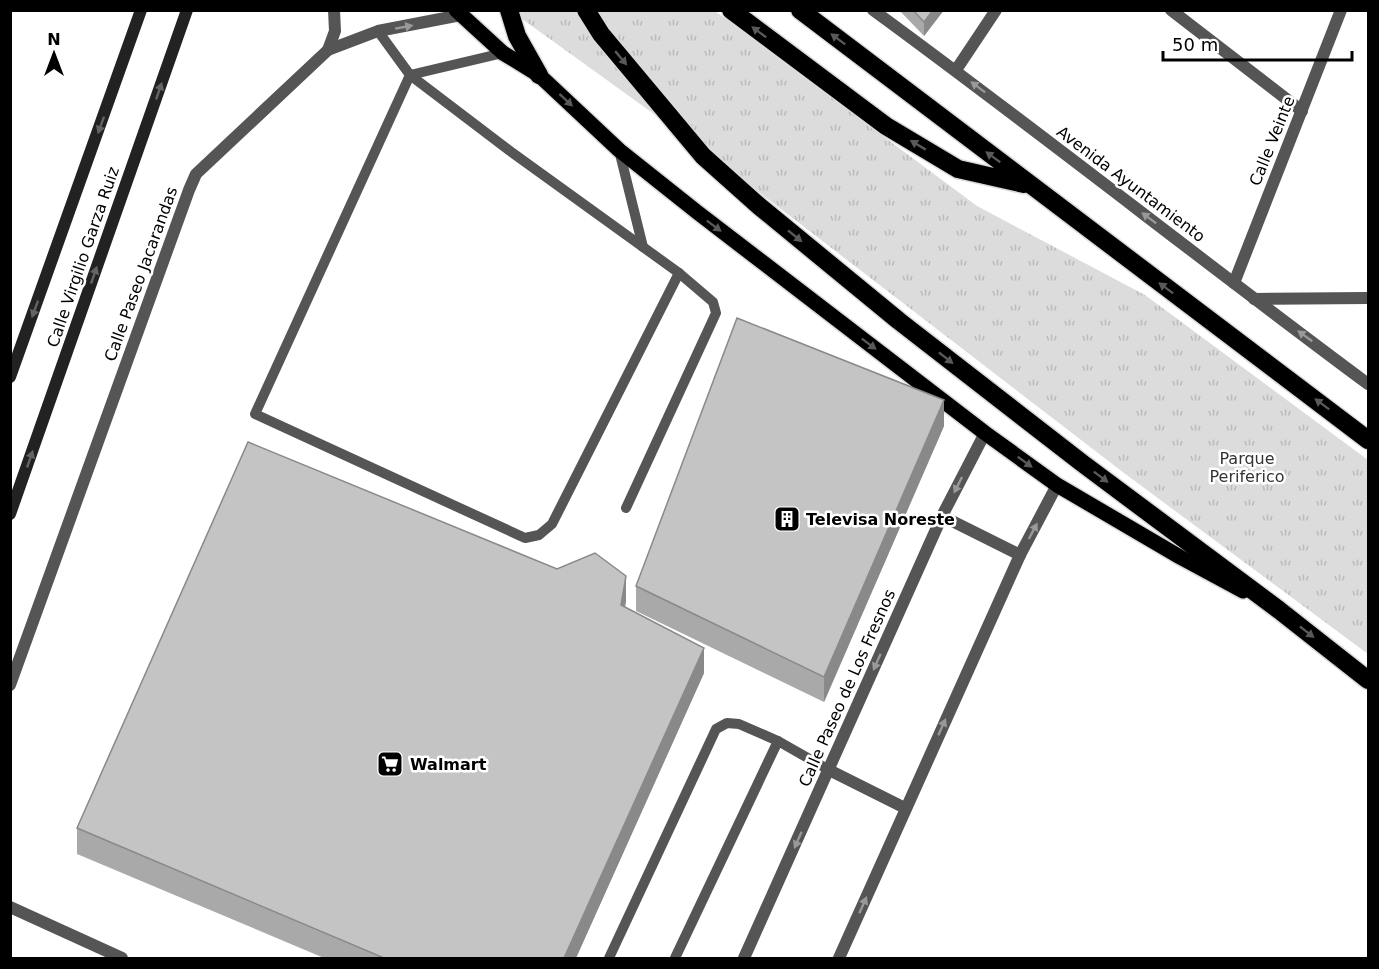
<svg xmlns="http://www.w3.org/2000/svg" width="1379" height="969" font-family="'DejaVu Sans',sans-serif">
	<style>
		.park { fill: url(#park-tufts) }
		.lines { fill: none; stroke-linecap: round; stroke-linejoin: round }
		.primary-casing { stroke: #dbdbdb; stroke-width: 18 }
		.highway-casing { stroke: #dbdbdb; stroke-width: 21 }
		.lane { stroke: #555; stroke-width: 10 }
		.street { stroke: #555; stroke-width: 12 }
		.secondary { stroke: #222; stroke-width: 12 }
		.primary { stroke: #000; stroke-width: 15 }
		.highway { stroke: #000; stroke-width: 18 }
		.wall { fill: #a9a9a9 }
		.shaded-wall { fill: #898989 }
		.building { fill: #c4c4c4; stroke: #898989; stroke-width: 1.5 }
		.oneway { fill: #999 }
		.oneway2 { fill: #595959 }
		.oneway3 { fill: #646464 }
		.labels { text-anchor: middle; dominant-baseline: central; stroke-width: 5; stroke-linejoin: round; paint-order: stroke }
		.street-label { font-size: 16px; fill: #000; stroke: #fff }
		.park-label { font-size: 16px; fill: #333; stroke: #fff }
		.poi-label { font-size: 16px; font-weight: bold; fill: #000; stroke: #fff; text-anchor: start }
	</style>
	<defs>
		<pattern id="park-tufts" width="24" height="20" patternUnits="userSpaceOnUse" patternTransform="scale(1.5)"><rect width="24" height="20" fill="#dcdcdc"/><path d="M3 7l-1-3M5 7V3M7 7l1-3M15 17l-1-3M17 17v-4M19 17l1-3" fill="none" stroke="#bbb"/></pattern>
	</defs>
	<rect width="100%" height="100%" fill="#fff"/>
	<!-- park -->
	<path class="park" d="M516 11H715L977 206 1145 295 1368 460V654L1124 473 708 153 518 16Z"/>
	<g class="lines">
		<!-- primary casing -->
		<g class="primary-casing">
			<path id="primary" d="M456 10 503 53 539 75 619 150 697 212 985 433 1057 485 1180 557 1243 591"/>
		</g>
		<!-- highway casing -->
		<g class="highway-casing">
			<g id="highway">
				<path d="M509 10 517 36 539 75"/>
				<path d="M586 10 601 34 703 156 759 206 899 321 1082 463 1279 610 1368 680"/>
				<path d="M731 10 886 126 958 169 1024 184"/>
				<path d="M800 10 1368 440"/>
			</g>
		</g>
		<!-- lane -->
		<g class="lane">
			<path d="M378 31 410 75 510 151 679 273 713 302 716 313 626 508"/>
			<path d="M503 53 410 75 255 414 525 538 539 535 552 524 679 273"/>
			<path d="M619 150 643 247"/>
			<path d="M609 958 716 729 727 723 739 724 778 741 829 770"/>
			<path d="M675 958 778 741"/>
		</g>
		<!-- street -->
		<g class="street">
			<path d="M873 10C1040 132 1202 261 1368 384"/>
			<path d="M1171 10 1302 111"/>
			<path d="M328 50 335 31 334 10"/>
			<path d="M956 70 996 10"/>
			<path d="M1234 283 1341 10"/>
			<path d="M1254 299 1368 298"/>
			<path d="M942 516 1020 555"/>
			<path d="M10 685 189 190 196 174 328 50 378 31 461 15"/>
			<path d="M829 770 905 808"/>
			<path d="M10 907 122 958"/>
			<path d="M744 958 942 516 985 433"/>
			<path d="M839 958 1020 555 1057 485"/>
		</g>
		<!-- secondary -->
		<g class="secondary">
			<path d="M10 377 141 10"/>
			<path d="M10 514 187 10"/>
		</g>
		<!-- primary -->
		<use href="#primary" class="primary"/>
		<!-- highway -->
		<use href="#highway" class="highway"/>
	</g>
	<!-- wall -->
	<g class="wall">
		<path d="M899 10H944L924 36Z"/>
		<path d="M944 426 824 702 636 611V586Z"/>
		<path d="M557 569 626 601 625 607 704 673 576 958H324L77 854V828Z"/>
	</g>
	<!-- shaded-wall -->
	<g class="shaded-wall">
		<path d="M933 10H944L924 36V22Z"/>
		<path d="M944 400V426L824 702V677Z"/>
		<path d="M626 576V601L621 631V605Z"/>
		<path d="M704 648V673L576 958H564Z"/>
	</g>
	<!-- building -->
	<g class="building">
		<path d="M913 10H933L924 22Z"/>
		<path d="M737 318 944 400 824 677 636 586Z"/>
		<path d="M248 442 557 569 595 553 626 576 621 605 704 648 564 958H384L77 828Z"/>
	</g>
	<!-- one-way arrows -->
	<defs><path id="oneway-solid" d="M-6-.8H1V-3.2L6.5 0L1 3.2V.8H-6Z" transform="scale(1.5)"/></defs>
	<g class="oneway">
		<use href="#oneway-solid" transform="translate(404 27) rotate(-10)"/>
		<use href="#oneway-solid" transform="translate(978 87) rotate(-143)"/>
		<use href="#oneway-solid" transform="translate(1149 218) rotate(-143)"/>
		<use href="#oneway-solid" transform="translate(1305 336) rotate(-144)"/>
		<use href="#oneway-solid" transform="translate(958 485) rotate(117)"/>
		<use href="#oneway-solid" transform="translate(1033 531) rotate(-62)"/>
		<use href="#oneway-solid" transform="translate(877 662) rotate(114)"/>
		<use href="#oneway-solid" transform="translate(942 727) rotate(-66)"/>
		<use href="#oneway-solid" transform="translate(798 840) rotate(114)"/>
		<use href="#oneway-solid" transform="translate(863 905) rotate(-66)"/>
	</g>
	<g class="oneway2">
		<use href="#oneway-solid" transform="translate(759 32) rotate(-143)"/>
		<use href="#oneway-solid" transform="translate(838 39) rotate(-143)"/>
		<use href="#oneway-solid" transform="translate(621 58) rotate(50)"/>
		<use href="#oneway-solid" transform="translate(566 100) rotate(43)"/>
		<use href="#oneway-solid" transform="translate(918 145) rotate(-149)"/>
		<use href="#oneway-solid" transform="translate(993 157) rotate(-144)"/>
		<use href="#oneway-solid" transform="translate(714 226) rotate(37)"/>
		<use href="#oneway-solid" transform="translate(795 236) rotate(39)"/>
		<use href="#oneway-solid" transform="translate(1166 288) rotate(-143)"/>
		<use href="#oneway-solid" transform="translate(869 344) rotate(37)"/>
		<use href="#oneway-solid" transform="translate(946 358) rotate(38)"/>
		<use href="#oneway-solid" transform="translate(1322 404) rotate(-143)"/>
		<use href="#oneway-solid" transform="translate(1025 462) rotate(36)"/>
		<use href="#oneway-solid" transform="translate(1101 477) rotate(37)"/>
		<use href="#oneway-solid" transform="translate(1307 632) rotate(38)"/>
	</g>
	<g class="oneway3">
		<use href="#oneway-solid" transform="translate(159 91) rotate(-71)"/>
		<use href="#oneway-solid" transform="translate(101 125) rotate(110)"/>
		<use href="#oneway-solid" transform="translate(94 275) rotate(-71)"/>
		<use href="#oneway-solid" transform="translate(35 309) rotate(110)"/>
		<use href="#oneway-solid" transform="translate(30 459) rotate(-71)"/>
	</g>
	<!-- icons -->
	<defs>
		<g id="building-square" transform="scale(1.35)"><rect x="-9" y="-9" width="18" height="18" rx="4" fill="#000" stroke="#fff"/><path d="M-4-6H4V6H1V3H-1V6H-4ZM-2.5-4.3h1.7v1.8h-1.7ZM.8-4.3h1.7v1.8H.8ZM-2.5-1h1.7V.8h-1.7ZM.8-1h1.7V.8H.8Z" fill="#fff"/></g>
		<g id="supermarket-square" transform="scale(1.35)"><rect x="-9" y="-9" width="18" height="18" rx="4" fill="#000" stroke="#fff"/><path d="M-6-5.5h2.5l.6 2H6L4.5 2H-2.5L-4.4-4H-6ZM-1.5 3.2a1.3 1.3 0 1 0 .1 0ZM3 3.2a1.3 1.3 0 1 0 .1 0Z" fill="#fff"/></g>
	</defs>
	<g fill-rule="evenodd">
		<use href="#building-square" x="787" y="519"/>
		<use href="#supermarket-square" x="390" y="764"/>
	</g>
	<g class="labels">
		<!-- street labels -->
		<g class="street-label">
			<text transform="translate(1272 141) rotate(-68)">Calle Veinte</text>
			<text transform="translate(1131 184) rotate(37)">Avenida Ayuntamiento</text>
			<text transform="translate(83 257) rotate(-71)">Calle Virgilio Garza Ruiz</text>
			<text transform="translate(141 274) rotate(-70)">Calle Paseo Jacarandas</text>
			<text transform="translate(847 688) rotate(-66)">Calle Paseo de Los Fresnos</text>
		</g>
		<!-- park labels -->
		<g class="park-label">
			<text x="1247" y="458">Parque<tspan x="1247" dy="18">Periferico</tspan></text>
		</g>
		<!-- poi labels -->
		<g class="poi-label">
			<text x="806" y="519">Televisa Noreste</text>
			<text x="410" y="764">Walmart</text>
		</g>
	</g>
	<!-- border -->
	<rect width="1379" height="969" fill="none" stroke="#000000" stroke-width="24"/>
	<!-- north arrow -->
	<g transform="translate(54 54)" stroke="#ffffff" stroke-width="4.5" paint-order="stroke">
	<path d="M0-4.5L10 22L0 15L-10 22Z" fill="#000000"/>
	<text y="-9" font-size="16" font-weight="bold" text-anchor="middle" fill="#000000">N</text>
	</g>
	<!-- scale -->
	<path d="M1163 51v9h189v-9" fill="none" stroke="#000000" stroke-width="3"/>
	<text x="1172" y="51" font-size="18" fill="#000000" stroke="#ffffff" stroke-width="4.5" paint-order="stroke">50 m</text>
</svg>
